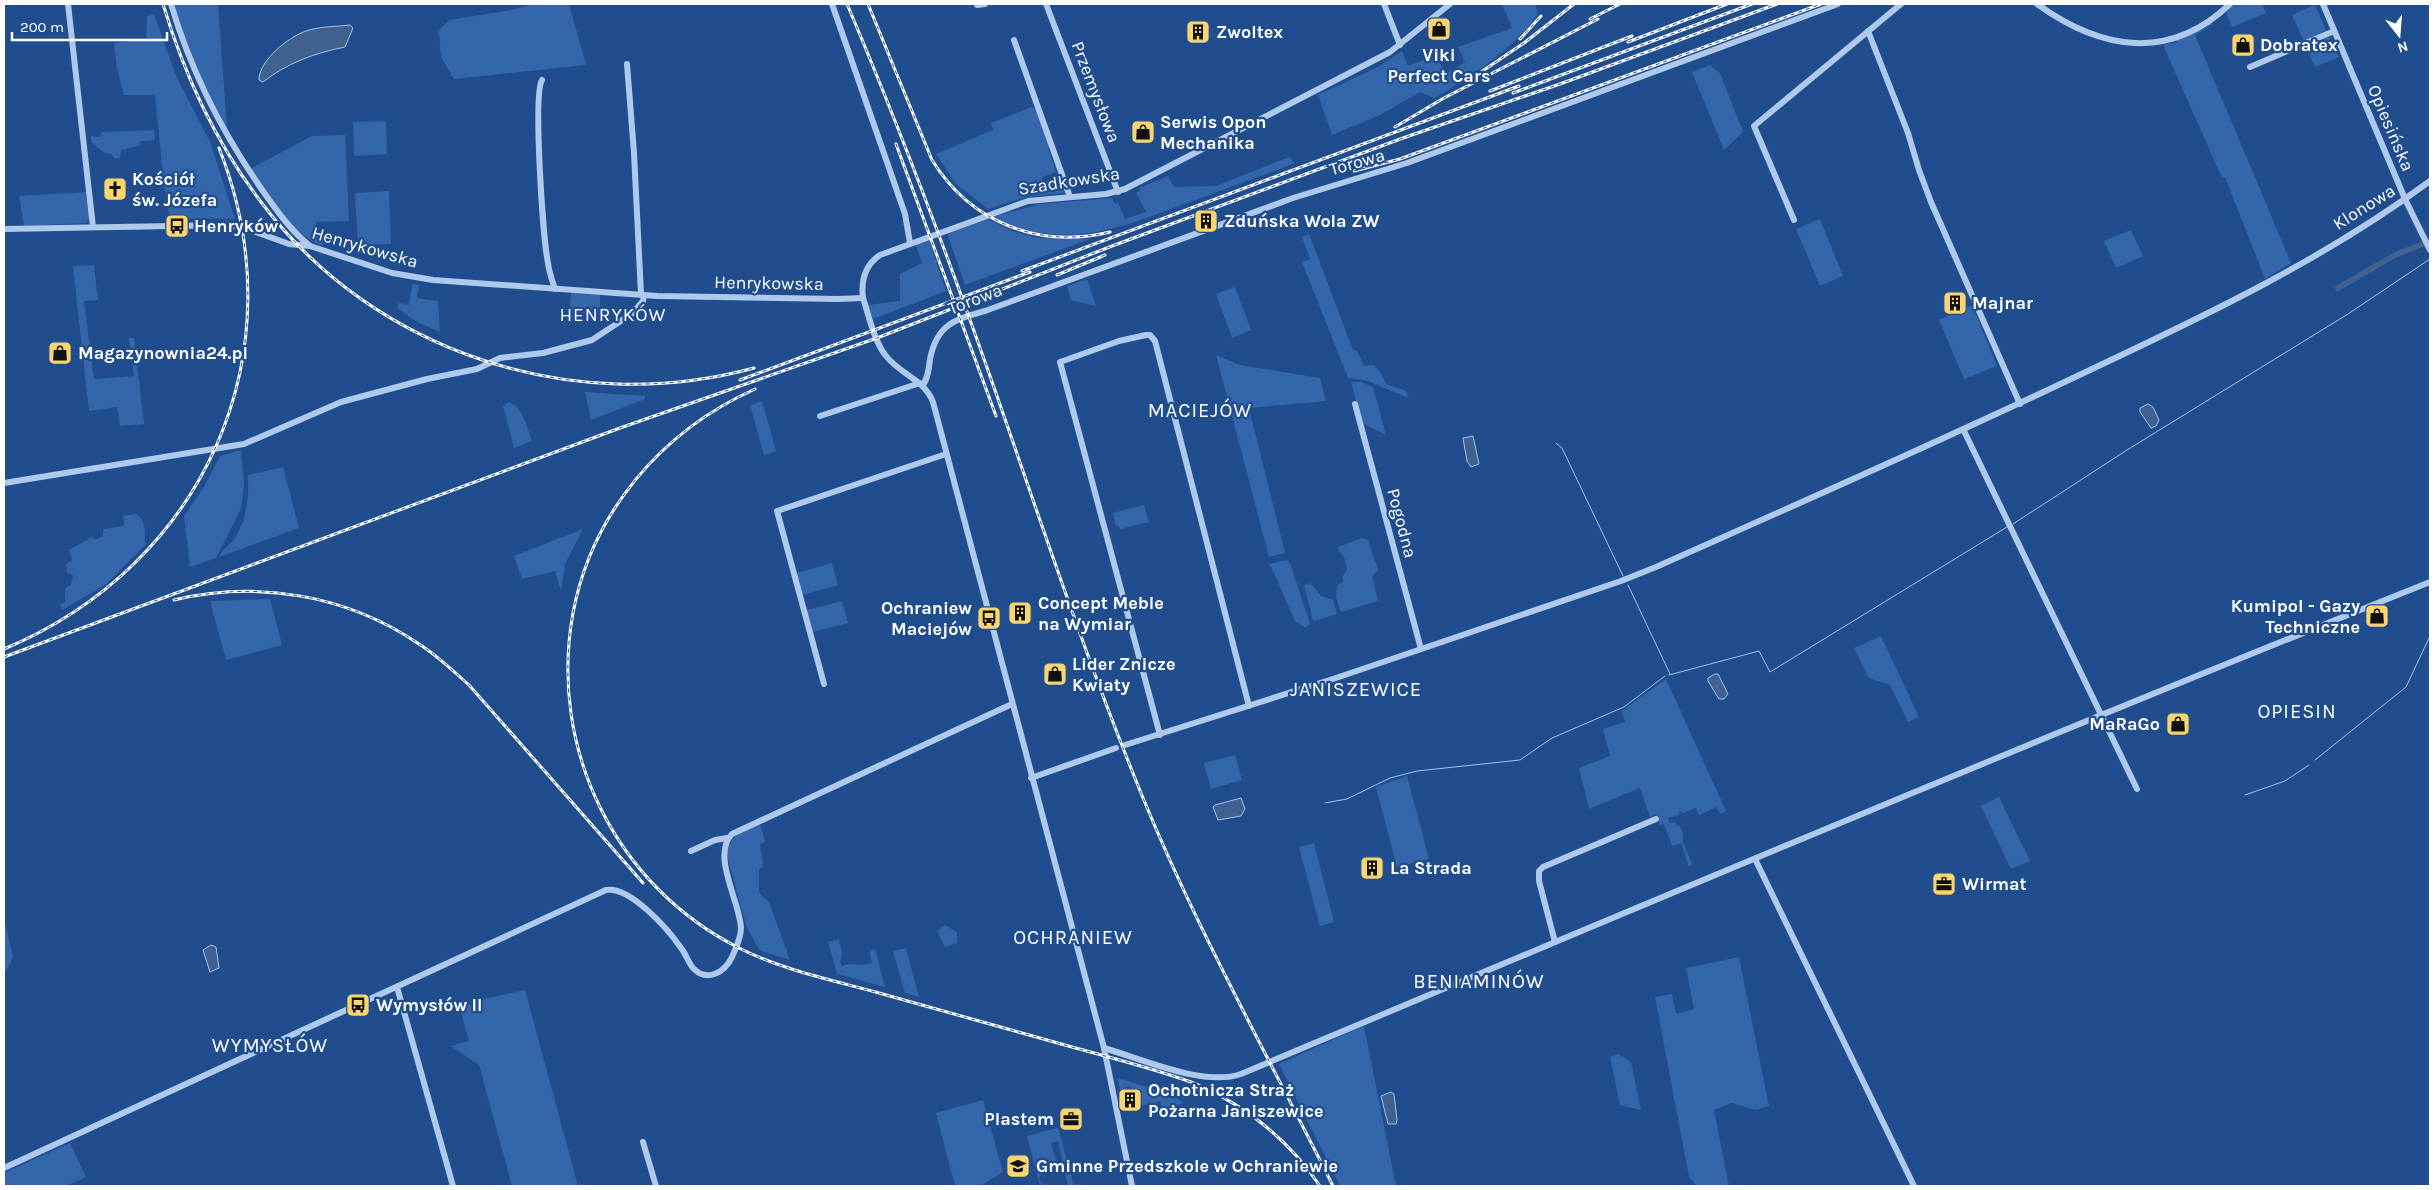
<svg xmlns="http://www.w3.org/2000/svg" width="2434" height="1190" font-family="Karla,sans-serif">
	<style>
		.green { fill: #3466ab }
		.water { fill: #41618f; stroke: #a2c3ed }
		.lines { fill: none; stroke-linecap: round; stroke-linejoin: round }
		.stream { stroke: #a2c3ed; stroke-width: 1 }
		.canal { stroke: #41618f; stroke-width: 5.5 }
		.minor { stroke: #afc9ec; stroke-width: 6 }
		.rail-casing { stroke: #fff; stroke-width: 3 }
		.rail { stroke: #204d8d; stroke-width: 1; stroke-dasharray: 4; stroke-linecap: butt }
		.labels { text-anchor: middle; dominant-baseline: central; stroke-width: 4.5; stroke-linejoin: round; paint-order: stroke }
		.poi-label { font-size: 18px; font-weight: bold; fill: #fff; stroke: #204d8d; text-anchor: start }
		.street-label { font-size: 18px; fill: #fff; stroke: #204d8d }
		.neighbourhood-label { font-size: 19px; letter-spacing: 1px; fill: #fff; stroke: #204d8d }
		.quarter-label { font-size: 20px; letter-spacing: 1px; fill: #fff; stroke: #204d8d }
	</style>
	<rect width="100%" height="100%" fill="#204d8d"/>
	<!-- green -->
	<g class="green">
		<path d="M174 4H218L227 128 194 66Z"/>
		<path d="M534 4H569L586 65 454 79 441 57 439 31 449 20 511 10Z"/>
		<path d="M1502 4H1535L1538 14C1511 52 1473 75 1434 98L1420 92 1380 115 1332 135 1318 95 1378 67 1402 51 1408 66 1436 55 1446 74 1465 62 1458 47 1512 28Z"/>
		<path d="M2233 4H2262L2266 13 2232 27 2226 13Z"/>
		<path d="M2315 5 2326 30 2304 41 2292 15Z"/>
		<path d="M154 14 176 76 210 142 235 219 170 218 164 186 155 95H124L117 69 114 43 146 39 147 16Z"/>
		<path d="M2211 23 2213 24 2195 35 2291 263 2265 279 2225 177 2222 178 2163 45 2177 42V40L2200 31Z"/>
		<path d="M2329 37 2339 57 2315 67 2306 47Z"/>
		<path d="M1710 65 1720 73 1743 132 1724 150 1692 72Z"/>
		<path d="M1032 107 1036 109 1050 143 1048 148 1056 172 1042 177 1044 183 1061 176 1066 189 1063 193 1026 197 988 209 956 184 936 154 993 130 991 123Z"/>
		<path d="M386 121 387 154 354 156 353 122Z"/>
		<path d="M154 130 155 140 141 141 139 146 121 150 120 158H114L111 154 105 153 91 142V136L100 137 102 132Z"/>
		<path d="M345 135 349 221 316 222V237H322L323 246C292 236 269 194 250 169L312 136Z"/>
		<path d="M1289 157 1295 163C1259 177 1223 190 1187 203 1118 229 1064 252 993 217L1039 204 1112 198 1115 204 1118 202 1125 219 1146 212 1136 193 1140 191 1139 188 1168 176 1174 187 1216 186Z"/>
		<path d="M389 191 391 244 358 245 355 193Z"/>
		<path d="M88 192 90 218 86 223 24 226 19 196Z"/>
		<path d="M987 219 1012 231 1038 238 1090 239 965 285 947 233Z"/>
		<path d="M1820 219 1843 276 1820 286 1796 229Z"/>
		<path d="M2131 230 2143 256 2116 268 2104 241Z"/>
		<path d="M1309 234 1353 350 1357 351 1364 366 1374 365 1382 375 1386 384 1406 391 1409 398 1365 380 1348 378 1302 262 1310 259 1302 237Z"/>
		<path d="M929 240 946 291 873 319 868 305 900 301V274L922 263 916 245Z"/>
		<path d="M94 265 98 300 84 301 94 379 134 376 129 338H134L144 424 120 426 117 407 89 411 73 266Z"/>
		<path d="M1087 279 1096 306 1071 300 1067 286Z"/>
		<path d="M412 284 419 285 417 298 438 301 440 332 417 322 397 308 399 303 409 305Z"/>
		<path d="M1235 287 1251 330 1232 338 1216 294Z"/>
		<path d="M571 293 600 295V311L596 314 569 316Z"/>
		<path d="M1972 305 1997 366 1964 379 1939 320Z"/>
		<path d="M1216 355 1240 365 1320 378 1326 401 1249 408 1285 553 1269 557Z"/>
		<path d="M1351 382H1361L1373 387 1386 435 1362 423Z"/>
		<path d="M585 392 645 396V399L591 420Z"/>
		<path d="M762 401 776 451 764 455 750 406Z"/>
		<path d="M509 402C524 409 527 427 532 441L514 448 503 406Z"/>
		<path d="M241 450 244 485 241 509 216 558 190 567 184 516 204 487 220 456Z"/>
		<path d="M283 467 299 528 219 557C222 549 229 546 234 539 247 519 249 499 248 475Z"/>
		<path d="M1144 505 1149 522 1121 529 1115 524 1113 513Z"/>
		<path d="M136 514C146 519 145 532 145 542L147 543 105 585 62 610 60 605 65 602V588L71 585 73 575 67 573 66 564 72 560 69 550 92 537 95 540 103 536V529L124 526 123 516Z"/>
		<path d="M583 529 565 564 561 591 555 571 522 579 514 556Z"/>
		<path d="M1362 538 1368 540 1378 570 1372 577 1378 601 1341 612 1336 597 1337 586 1343 582 1342 577 1347 570 1344 557 1338 550V547Z"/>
		<path d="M1287 560 1291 566 1310 624 1306 628 1295 621 1270 564Z"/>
		<path d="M832 563 838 585 802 595 797 573Z"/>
		<path d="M1310 583 1321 596 1333 600 1337 614 1313 621 1304 585Z"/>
		<path d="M270 599 282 645 226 660 210 601Z"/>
		<path d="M842 601 848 623 813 632 807 610Z"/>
		<path d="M1881 636 1919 717 1908 722 1890 685 1869 678 1854 648Z"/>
		<path d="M1666 679 1726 811 1720 814 1717 807 1699 815 1696 808 1683 813 1680 811 1679 815 1668 818 1670 823 1675 822 1677 826 1679 825 1683 834V842L1692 864 1689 867 1681 843 1672 846 1664 824 1660 825 1656 814 1650 817 1640 788 1589 809 1579 768 1610 756 1603 729 1625 722 1622 711Z"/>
		<path d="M1235 755 1242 780 1211 789 1204 763Z"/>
		<path d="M1407 776 1429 859 1397 867 1376 787Z"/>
		<path d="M1999 797 2030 861 2011 869 1981 806Z"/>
		<path d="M760 824 765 841 760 844 763 866 759 870V893L769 902 790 960 759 950 746 925 727 855C730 833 742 833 760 824Z"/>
		<path d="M1314 843 1334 922 1320 926 1299 847Z"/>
		<path d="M4 918 13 957 7 970 4 971Z"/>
		<path d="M945 925 957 932V943L945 947 937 931Z"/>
		<path d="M839 939 842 954 840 962 842 966C852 962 861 967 872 963L870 955 871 950 875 949 885 987 837 974 828 942Z"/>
		<path d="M906 948 919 997 905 993 893 951Z"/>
		<path d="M1739 957 1769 1106 1756 1110 1731 1103 1714 1110 1729 1186H1697L1689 1177 1655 997 1672 994 1676 1014 1694 1009 1686 968Z"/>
		<path d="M525 990 578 1186H512L479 1065 451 1046 469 1041 460 1009 483 999Z"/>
		<path d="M1364 1026 1396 1186H1340L1279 1064Z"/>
		<path d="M1618 1054 1631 1062 1641 1110 1620 1105 1610 1057Z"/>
		<path d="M1118 1078 1175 1096 1183 1103 1162 1110 1160 1101 1136 1107 1131 1086 1123 1088 1124 1092 1121 1095Z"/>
		<path d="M983 1100 1003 1172 980 1186H955L936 1113Z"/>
		<path d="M1058 1128 1074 1186H1068L1058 1141 1051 1143 1056 1160 1054 1165 1042 1171 1039 1178 1042 1186H1040L1027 1136Z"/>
		<path d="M70 1143 86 1177 66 1186H4V1173Z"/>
	</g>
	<!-- water -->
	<g class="water">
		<path d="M350 25 353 28 345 47C315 53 287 63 263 82L259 80C259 62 283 42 299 34 314 26 334 27 350 25Z"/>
		<path d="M2148 404 2153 407 2159 420 2156 426 2151 428 2140 412V408Z"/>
		<path d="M1473 436 1479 464 1471 467 1467 461 1463 438Z"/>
		<path d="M1715 674H1718L1728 694 1724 699H1719L1708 681V678Z"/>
		<path d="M1241 798 1245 809 1241 816 1218 820 1213 807 1215 805Z"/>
		<path d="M211 945 216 947 219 968 210 972 203 950Z"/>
		<path d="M1391 1092 1394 1094 1397 1120 1396 1124H1388L1381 1096Z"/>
	</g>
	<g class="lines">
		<!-- stream -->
		<g class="stream">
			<path d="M1556 443 1562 448 1623 576"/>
			<path d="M2013 524 2127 450 2348 314 2430 259"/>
			<path d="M1628 585 1670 674"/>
			<path d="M1669 675 1759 651 1770 672 2007 527"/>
			<path d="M2315 760 2406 687 2430 636"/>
			<path d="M2245 795 2285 781 2309 765"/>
			<path d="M1325 803 1347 799 1390 778 1417 771 1520 760 1552 738 1624 707 1665 676"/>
		</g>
		<!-- canal -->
		<g class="canal">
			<path d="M2429 241H2430"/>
			<path d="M2338 288 2395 255 2423 244"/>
		</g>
		<!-- minor -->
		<g class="minor">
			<path d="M68 4 93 227"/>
			<path d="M171 4C191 72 224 136 265 194 278 212 291 231 309 245"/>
			<path d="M832 4 905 214 910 243"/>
			<path d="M1046 4 1118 192"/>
			<path d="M1384 4 1400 45"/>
			<path d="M2037 4C2101 50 2169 62 2230 4"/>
			<path d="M2323 4 2405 199 2430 250"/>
			<path d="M977 5 985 4"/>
			<path d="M1868 31 1908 133 1919 170 1931 202 2020 404"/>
			<path d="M1014 40 1070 197"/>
			<path d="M627 64 634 153 641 294"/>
			<path d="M2250 67 2334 31"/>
			<path d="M542 80C533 95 543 239 548 263 549 272 552 280 555 289"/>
			<path d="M1794 220 1754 126 1901 4"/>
			<path d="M4 229 230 225 248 229 289 244 310 246 392 273 433 280 657 296 838 299 863 298"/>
			<path d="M923 385C928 378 929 368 930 359 937 324 954 320 985 311L1293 198 1407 163 1838 4"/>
			<path d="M1355 404 1421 649"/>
			<path d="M820 416 920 383"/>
			<path d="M1964 431 2137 789"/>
			<path d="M4 483 244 444 341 402 427 379 477 369 500 358 543 353 592 340 633 313 643 301 644 295"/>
			<path d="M824 684 777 511 946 454"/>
			<path d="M1160 735 1060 362 1119 341 1146 335H1150L1155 341 1249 706"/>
			<path d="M1125 745 1336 678 1621 581 1656 567C1802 502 1948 438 2092 369 2209 314 2326 258 2430 181"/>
			<path d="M1031 778 1116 748"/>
			<path d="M691 851 715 840 727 838"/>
			<path d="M1755 859 1914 1186"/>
			<path d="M1555 942 1539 881V871L1543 867 1656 819"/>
			<path d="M397 987 453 1186"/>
			<path d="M1104 1048C1142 1059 1203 1087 1241 1074 1636 908 2032 741 2430 582"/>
			<path d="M643 1142 656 1186"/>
			<path d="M4 1168 606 890C630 886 668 929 681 948 686 954 688 962 693 968 707 983 725 972 732 957 736 948 741 938 741 928 740 902 711 855 732 834L1012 704"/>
			<path d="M1132 1186 1104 1048 933 402C924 379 901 375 886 356 874 341 869 316 863 298 861 281 865 265 880 255L1028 201 1106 194 1125 189 1390 52 1450 4"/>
		</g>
		<!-- rail casing -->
		<g class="rail-casing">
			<g id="rail">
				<path d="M163 4C184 74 216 143 261 202 374 353 574 417 754 368"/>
				<path d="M847 4C899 126 946 251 990 376 1039 516 1085 656 1141 793 1196 928 1268 1056 1333 1186"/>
				<path d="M868 4 932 160C971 223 1039 249 1110 232"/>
				<path d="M1590 19 1620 4"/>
				<path d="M1520 39 1541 16"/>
				<path d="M1628 42 1727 4"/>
				<path d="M1481 72 1524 43 1574 4"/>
				<path d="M1490 91 1632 36"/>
				<path d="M1513 93 1752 4"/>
				<path d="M1395 127 1444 98 1598 19"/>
				<path d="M896 144 996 416"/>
				<path d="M1354 171 1400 159 1821 4"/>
				<path d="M1022 271 1519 86"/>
				<path d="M1057 275 1105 255"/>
				<path d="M740 380 1030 272"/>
				<path d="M755 389C662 431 592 512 573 613 548 749 616 886 739 948 782 970 832 980 879 993 943 1011 1008 1029 1072 1047 1112 1058 1152 1068 1191 1082 1244 1104 1288 1139 1320 1186"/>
				<path d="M174 600C258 580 347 595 419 644 438 656 453 671 469 685L643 883"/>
				<path d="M4 649C205 565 300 352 219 148"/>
				<path d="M4 657 620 428 877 338 1112 246 1403 138 1560 84 1777 4"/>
			</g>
		</g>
		<!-- rail -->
		<use href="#rail" class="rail"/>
	</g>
	<!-- icons -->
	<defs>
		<g id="shop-square" transform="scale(1.25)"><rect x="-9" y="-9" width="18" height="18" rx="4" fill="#f9d570" stroke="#204d8d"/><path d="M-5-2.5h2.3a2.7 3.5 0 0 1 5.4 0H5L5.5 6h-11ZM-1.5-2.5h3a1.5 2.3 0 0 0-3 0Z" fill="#111"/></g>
		<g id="building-square" transform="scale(1.25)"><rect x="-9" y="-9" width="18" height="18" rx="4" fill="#f9d570" stroke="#204d8d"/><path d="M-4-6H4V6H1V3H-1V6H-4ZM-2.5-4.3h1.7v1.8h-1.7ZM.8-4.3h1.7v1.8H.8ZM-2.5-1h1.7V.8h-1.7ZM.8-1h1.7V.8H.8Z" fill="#111"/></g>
		<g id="church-square" transform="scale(1.25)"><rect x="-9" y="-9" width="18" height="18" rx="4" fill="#f9d570" stroke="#204d8d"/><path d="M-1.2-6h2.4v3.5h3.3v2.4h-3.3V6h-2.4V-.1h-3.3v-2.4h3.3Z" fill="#111"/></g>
		<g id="bus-square" transform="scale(1.25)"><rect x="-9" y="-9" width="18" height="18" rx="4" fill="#f9d570" stroke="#204d8d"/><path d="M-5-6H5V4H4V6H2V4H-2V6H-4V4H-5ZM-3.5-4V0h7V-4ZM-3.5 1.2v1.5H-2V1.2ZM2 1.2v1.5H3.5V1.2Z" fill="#111"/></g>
		<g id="office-square" transform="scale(1.25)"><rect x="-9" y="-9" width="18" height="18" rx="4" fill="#f9d570" stroke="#204d8d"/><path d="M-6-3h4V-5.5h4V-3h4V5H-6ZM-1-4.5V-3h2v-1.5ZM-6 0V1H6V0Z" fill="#111"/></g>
		<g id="school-square" transform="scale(1.25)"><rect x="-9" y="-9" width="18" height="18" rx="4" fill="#f9d570" stroke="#204d8d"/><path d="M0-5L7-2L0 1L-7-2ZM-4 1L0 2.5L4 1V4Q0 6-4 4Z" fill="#111"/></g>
	</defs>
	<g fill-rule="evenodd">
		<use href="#shop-square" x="1439" y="29"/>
		<use href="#building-square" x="1198" y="32"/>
		<use href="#shop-square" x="2243" y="45"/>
		<use href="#shop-square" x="1143" y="132"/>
		<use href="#church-square" x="115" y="189"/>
		<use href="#building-square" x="1206" y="221"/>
		<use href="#bus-square" x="177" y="226"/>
		<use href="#building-square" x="1955" y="303"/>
		<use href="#shop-square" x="60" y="353"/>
		<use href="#building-square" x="1020" y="613"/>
		<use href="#shop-square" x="2377" y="616"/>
		<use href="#bus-square" x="989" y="618"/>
		<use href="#shop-square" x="1055" y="674"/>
		<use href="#shop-square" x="2178" y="724"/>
		<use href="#building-square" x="1372" y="868"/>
		<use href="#office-square" x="1944" y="884"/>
		<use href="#bus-square" x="358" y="1005"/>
		<use href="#building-square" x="1130" y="1100"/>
		<use href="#office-square" x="1071" y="1119"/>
		<use href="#school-square" x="1018" y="1166"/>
	</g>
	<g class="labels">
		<!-- poi labels -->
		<g class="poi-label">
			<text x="1216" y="32">Zwoltex</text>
			<text x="2260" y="45">Dobratex</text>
			<text x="1439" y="55" text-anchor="middle">Viki<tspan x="1439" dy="21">Perfect Cars</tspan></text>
			<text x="1160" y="122">Serwis Opon<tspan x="1160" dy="21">Mechanika</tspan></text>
			<text x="132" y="179">Kościół<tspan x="132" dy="21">św. Józefa</tspan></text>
			<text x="1224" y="221">Zduńska Wola ZW</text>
			<text x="194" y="226">Henryków</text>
			<text x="1972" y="303">Majnar</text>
			<text x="78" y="353">Magazynownia24.pl</text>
			<text x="1038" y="603">Concept Meble<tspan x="1038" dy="21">na Wymiar</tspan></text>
			<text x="2360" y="606" text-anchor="end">Kumipol - Gazy<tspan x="2360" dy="21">Techniczne</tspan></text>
			<text x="972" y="608" text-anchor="end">Ochraniew<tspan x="972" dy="21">Maciejów</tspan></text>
			<text x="1072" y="664">Lider Znicze<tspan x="1072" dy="21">Kwiaty</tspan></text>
			<text x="2160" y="724" text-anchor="end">MaRaGo</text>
			<text x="1390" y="868">La Strada</text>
			<text x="1962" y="884">Wirmat</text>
			<text x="376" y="1005">Wymysłów II</text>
			<text x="1148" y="1090">Ochotnicza Straż<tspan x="1148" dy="21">Pożarna Janiszewice</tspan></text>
			<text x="1054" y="1119" text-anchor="end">Plastem</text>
			<text x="1036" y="1166">Gminne Przedszkole w Ochraniewie</text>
		</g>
		<!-- street labels -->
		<g class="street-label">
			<text transform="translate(1096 92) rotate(69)">Przemysłowa</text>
			<text transform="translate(2391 128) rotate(67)">Opiesińska</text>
			<text transform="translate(1357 162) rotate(-16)">Torowa</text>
			<text transform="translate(1069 181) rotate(-9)">Szadkowska</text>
			<text transform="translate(2364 207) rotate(-32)">Klonowa</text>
			<text transform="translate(365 247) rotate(16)">Henrykowska</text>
			<text transform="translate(769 283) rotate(1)">Henrykowska</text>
			<text transform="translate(975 299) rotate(-21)">Torowa</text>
			<text transform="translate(1402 523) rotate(75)">Pogodna</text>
		</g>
		<!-- neighbourhood labels -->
		<g class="neighbourhood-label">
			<text x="613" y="315">HENRYKÓW</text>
		</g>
		<!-- quarter labels -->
		<g class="quarter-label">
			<text x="1200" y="410">MACIEJÓW</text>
			<text x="1356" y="689">JANISZEWICE</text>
			<text x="2297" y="711">OPIESIN</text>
			<text x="1073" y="937">OCHRANIEW</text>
			<text x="1479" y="981">BENIAMINÓW</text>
			<text x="270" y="1045">WYMYSŁÓW</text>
		</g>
	</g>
	<!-- border -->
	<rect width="2434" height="1190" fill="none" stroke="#ffffff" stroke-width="10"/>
	<!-- north arrow -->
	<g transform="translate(2399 35) rotate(163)" stroke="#204d8d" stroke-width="4" paint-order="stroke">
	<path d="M0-4L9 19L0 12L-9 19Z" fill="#ffffff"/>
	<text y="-8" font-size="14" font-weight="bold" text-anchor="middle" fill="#ffffff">N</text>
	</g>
	<!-- scale -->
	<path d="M12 32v8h155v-8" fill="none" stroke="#ffffff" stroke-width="2.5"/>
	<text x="20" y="32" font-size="15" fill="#ffffff" stroke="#204d8d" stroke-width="4" paint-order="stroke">200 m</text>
</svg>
